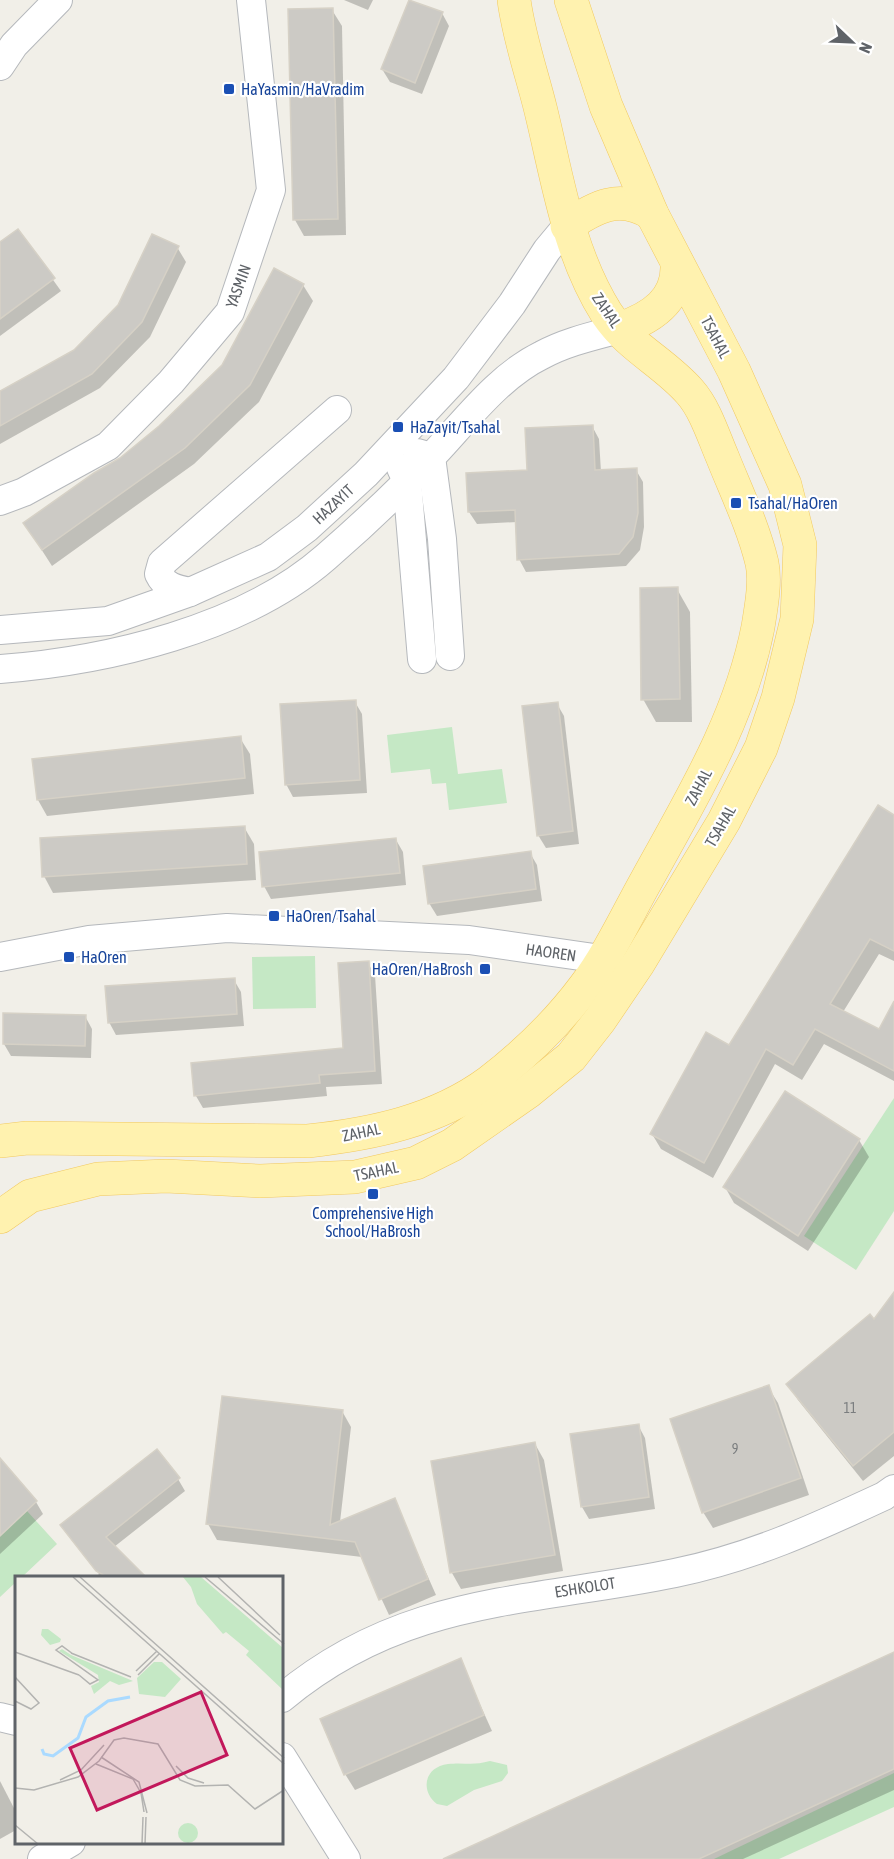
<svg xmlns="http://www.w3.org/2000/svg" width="894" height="1859" font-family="'Asap Condensed',sans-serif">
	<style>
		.green { fill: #c5e8c5 }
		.shadow { fill: #0003 }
		.building { fill: #cccac5; stroke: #d6d1c6; stroke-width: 1.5 }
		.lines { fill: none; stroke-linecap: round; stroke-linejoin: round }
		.minor-casing { stroke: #b5b8bc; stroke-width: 30 }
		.major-casing { stroke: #f2c960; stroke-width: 34 }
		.minor { stroke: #fff; stroke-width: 28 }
		.major { stroke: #fff2af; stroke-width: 33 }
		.transit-dot { fill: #1a4fb4; stroke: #fff; stroke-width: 2 }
		.labels { text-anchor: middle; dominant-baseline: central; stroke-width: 4.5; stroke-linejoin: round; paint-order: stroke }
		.number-label { font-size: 14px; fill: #7a7d7f }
		.transit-label { font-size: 16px; fill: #164399; stroke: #fff; text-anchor: start }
		.street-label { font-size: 16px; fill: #5f6368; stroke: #fff }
		.inset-river { fill: none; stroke: #aadaff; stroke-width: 3 }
		.inset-road { fill: none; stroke: #b3b3b1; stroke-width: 1.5 }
		.view { fill: #c2185b; fill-opacity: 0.15; stroke: #c2185b; stroke-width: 3 }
		.inset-edge { fill: none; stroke: #5f6368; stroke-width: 3 }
	</style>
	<rect width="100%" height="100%" fill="#f1efe8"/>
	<!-- green -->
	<g class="green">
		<path d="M452 727 458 774 502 769 507 803 449 810 446 783 432 784 430 769 391 773 387 735Z"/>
		<path d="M315 956 316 1008 253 1009 252 957Z"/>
		<path d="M894 1098V1211L856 1270 804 1236Z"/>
		<path d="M27 1511 57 1544 22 1577H16V1582L0 1597V1536Z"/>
		<path d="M490 1761 507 1765 508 1773 502 1781 474 1790 447 1806 437 1804C420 1791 424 1767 448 1764 464 1762 472 1766 490 1761Z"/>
		<path d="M894 1773V1807L779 1859H714Z"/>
	</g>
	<!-- shadow -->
	<g class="shadow">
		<path d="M344 0H373L368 10Z"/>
		<path d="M332 10 342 26 346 235 304 236 295 220Z"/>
		<path d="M442 13 449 26 422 94 390 82 382 69Z"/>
		<path d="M18 231 61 291 0 336V244Z"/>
		<path d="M177 247 186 262 150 337 100 388 0 444V393L75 351Z"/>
		<path d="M303 285 313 301 259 402 194 464 52 566 25 524 120 459 160 427Z"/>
		<path d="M592 426 599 439 601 472 636 470 643 482 644 527 640 550 626 566 526 572 519 559 517 522 477 524 469 512Z"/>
		<path d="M677 589 690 612 692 722H656L643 699Z"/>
		<path d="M355 702 362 714 367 793 293 797 286 784Z"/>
		<path d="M557 704 564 716 579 844 546 848 538 835Z"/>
		<path d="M240 738 250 754 254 794 47 816 38 800 34 761Z"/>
		<path d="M894 816V961L879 954 843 1012 879 1031 894 1004V1081L824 1044 802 1080 775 1064 713 1178 661 1149 652 1134 730 1047Z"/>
		<path d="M244 827 254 844 256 880 53 893 44 876Z"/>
		<path d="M396 840 403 852 406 885 271 899 264 886Z"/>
		<path d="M530 853 537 865 542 901 437 916 429 903Z"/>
		<path d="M368 963 375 975 382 1084 326 1087 327 1096 203 1108 196 1096 193 1064 345 1049Z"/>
		<path d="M234 980 241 992 244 1026 116 1035 109 1022Z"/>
		<path d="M85 1016 92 1029 91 1058 11 1056 4 1044Z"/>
		<path d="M785 1093 859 1140 869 1157 808 1251 734 1203 725 1187Z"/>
		<path d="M894 1346V1456L863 1481 798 1400 788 1384Z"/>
		<path d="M768 1387 778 1403 809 1495 713 1528 703 1512Z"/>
		<path d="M342 1411 351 1427 340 1522 394 1500 436 1595 389 1615 362 1557 217 1540 208 1524Z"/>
		<path d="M638 1425 645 1438 655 1509 589 1519 582 1507Z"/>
		<path d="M535 1444 544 1460 563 1571 461 1589 452 1573 433 1462Z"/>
		<path d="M0 1479 36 1502 43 1514 0 1554Z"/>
		<path d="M178 1479 185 1491 114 1547 143 1577H96L99 1574 62 1526Z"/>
		<path d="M460 1660 492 1731 355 1790 345 1774Z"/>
		<path d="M894 1663V1790L743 1859H447Z"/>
		<path d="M0 1781 16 1812V1830L0 1839Z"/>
	</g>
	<!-- building -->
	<g class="building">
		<path d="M409 0 443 12 415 83 381 69Z"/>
		<path d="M333 8 338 219 293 220 288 9Z"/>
		<path d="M18 229 55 278 0 319V242Z"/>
		<path d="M152 234 179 246 142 322 92 374 0 426V391L74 350 118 305Z"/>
		<path d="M274 268 304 284 250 385 185 448 42 550 23 523 94 473 120 458 159 426 222 365Z"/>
		<path d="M593 425 595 470 637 468 638 513 633 537 619 554 517 560 515 510 468 512 466 473 527 470 525 428Z"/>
		<path d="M678 587 680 699 641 700 640 588Z"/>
		<path d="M356 700 360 780 285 785 280 704Z"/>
		<path d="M558 702 573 831 537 836 522 706Z"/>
		<path d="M241 736 245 778 37 800 32 759Z"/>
		<path d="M878 805 894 815V951L870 939 830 1004 879 1029 894 1001V1071L815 1029 793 1065 766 1049 704 1163 650 1134 706 1032 729 1045Z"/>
		<path d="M245 826 247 864 42 877 40 838Z"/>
		<path d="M396 838 400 873 262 887 259 852Z"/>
		<path d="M531 851 536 889 428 904 423 866Z"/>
		<path d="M369 961 375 1071 319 1075 320 1083 194 1096 191 1063 343 1048 338 963Z"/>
		<path d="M235 978 237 1014 108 1023 105 986Z"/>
		<path d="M3 1013 86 1015 85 1046 3 1044Z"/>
		<path d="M785 1091 860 1139 798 1236 723 1187Z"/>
		<path d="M894 1292V1432L853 1466 786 1384 870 1314 874 1319Z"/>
		<path d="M769 1385 801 1478 702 1513 670 1419Z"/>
		<path d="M222 1396 343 1410 330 1525 395 1498 428 1579 379 1600 355 1542 206 1524Z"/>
		<path d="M639 1424 649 1497 581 1507 570 1434Z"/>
		<path d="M535 1442 555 1555 450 1573 431 1461Z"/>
		<path d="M157 1449 180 1478 106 1537 146 1577H107L96 1571 60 1525Z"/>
		<path d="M0 1458 37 1501 0 1536Z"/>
		<path d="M894 1652V1769L699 1859H443Z"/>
		<path d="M461 1658 484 1715 344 1775 320 1719Z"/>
	</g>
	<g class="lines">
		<!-- minor casing -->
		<g class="minor-casing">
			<g id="minor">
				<path d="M0 66 14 45 58 0"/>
				<path d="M417 453 431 457 442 539 450 656"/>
				<path d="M401 468 407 481 422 659"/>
				<path d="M0 501 24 492 108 446 171 382 230 312 271 190 251 0"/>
				<path d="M190 592C176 589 165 587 159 574L162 563 337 410"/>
				<path d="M0 630 108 621 190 592 268 557 307 528 366 474 456 378 512 304 547 250 567 226"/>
				<path d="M0 669C107 661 244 629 326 557 364 524 401 489 435 453 467 419 499 376 542 355 566 342 593 336 619 329"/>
				<path d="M0 957 89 940 227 928 469 940 601 959"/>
				<path d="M282 1698C404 1596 529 1603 675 1573 752 1557 813 1529 884 1496L894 1489"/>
				<path d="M0 1717 16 1721"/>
				<path d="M282 1757 346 1859"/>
				<path d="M42 1859 71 1842"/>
			</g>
		</g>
		<!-- major casing -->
		<g class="major-casing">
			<g id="major">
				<path d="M567 226C595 207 620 193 652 214"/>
				<path d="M619 329C652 318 679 300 677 263"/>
				<path d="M0 1141 27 1138 308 1141C372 1134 436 1121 489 1082 524 1055 559 1021 585 986 609 954 627 915 646 881 691 799 740 720 758 627 761 608 766 582 762 563 753 526 736 491 722 456 713 435 705 409 690 392 665 363 629 347 607 314 568 252 558 181 541 111 532 74 519 38 514 0"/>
				<path d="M0 1217 30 1196 98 1179 166 1176 260 1181 355 1177 416 1163 452 1145 528 1092 571 1057 600 1020 638 964 724 821 761 748 778 698 797 619 800 545 785 485 734 371 652 214 606 106 571 0"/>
			</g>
		</g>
		<!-- minor -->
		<use href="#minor" class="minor"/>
		<!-- major -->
		<use href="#major" class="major"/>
	</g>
	<!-- markers -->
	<g class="transit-dot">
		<rect x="223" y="83" width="12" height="12" rx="3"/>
		<rect x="392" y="421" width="12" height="12" rx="3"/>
		<rect x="730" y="497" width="12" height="12" rx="3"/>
		<rect x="268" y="910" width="12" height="12" rx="3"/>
		<rect x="63" y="951" width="12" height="12" rx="3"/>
		<rect x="479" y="963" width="12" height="12" rx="3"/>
		<rect x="367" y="1188" width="12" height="12" rx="3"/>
	</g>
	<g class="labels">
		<!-- number labels -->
		<g class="number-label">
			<text x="850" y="1408">11</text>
			<text x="735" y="1449">9</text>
		</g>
		<!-- transit labels -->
		<g class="transit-label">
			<text x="241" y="89">HaYasmin/HaVradim</text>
			<text x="410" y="427">HaZayit/Tsahal</text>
			<text x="748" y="503">Tsahal/HaOren</text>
			<text x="286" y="916">HaOren/Tsahal</text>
			<text x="81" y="957">HaOren</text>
			<text x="473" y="969" text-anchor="end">HaOren/HaBrosh</text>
			<text x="373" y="1213" text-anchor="middle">Comprehensive High<tspan x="373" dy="18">School/HaBrosh</tspan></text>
		</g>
		<!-- street labels -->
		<g class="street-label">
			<text transform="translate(238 286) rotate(-70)">YASMIN</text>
			<text transform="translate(607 310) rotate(56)">ZAHAL</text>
			<text transform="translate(716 337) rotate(62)">TSAHAL</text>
			<text transform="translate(333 504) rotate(-43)">HAZAYIT</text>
			<text transform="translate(698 787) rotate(-62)">ZAHAL</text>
			<text transform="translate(720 826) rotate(-60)">TSAHAL</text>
			<text transform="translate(551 952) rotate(8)">HAOREN</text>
			<text transform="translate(361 1132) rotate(-12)">ZAHAL</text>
			<text transform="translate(376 1171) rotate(-12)">TSAHAL</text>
			<text transform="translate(585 1587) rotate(-9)">ESHKOLOT</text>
		</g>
	</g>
	<!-- overview -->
	<g transform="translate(15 1576)">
		<rect width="268" height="268" fill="#f1efe8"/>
		<path d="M168 1H186L268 72V114L231 79 234 75 211 56 208 58 182 28 176 11ZM27 53H33L46 63 45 66 35 69 26 59ZM47 73 56 79 118 105 104 109 95 105 79 118 76 110 84 106 83 99 44 75ZM139 86H147L166 103 150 121 124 118 122 102ZM163 257a10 10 0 1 1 20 0a10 10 0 1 1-20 0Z" fill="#c5e8c5"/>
		<path class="inset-river" d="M27 173 29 178 38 180 63 162 71 141 93 125 115 121"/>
		<path class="inset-road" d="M58 1 269 188M65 1 269 182M190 1 269 68M203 1 265 59M0 76 64 99M56 77 116 101M58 78 47 70 41 74 83 104 75 108 64 99M121 95 142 75M123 99 144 78M0 101 24 127 16 133 0 125M86 181 124 206 132 237M81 188 118 203 126 217 129 236M161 190 173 202 189 207M45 204 66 194 89 169M0 212 19 214 63 201 84 185 99 164 109 162 143 168 165 204 180 210 213 209 240 233 269 214M0 249 23 268M127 268 128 241M130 268 131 241"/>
		<path class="view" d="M186 116 212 179 82 234 55 172Z"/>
		<rect width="268" height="268" class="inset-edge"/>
	</g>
	<!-- north arrow -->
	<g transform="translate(852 42) rotate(113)" stroke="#ffffff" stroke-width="4.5" paint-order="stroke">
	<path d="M0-4.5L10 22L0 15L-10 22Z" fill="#5f6368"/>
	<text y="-9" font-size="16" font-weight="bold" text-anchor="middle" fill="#5f6368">N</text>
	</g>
</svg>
